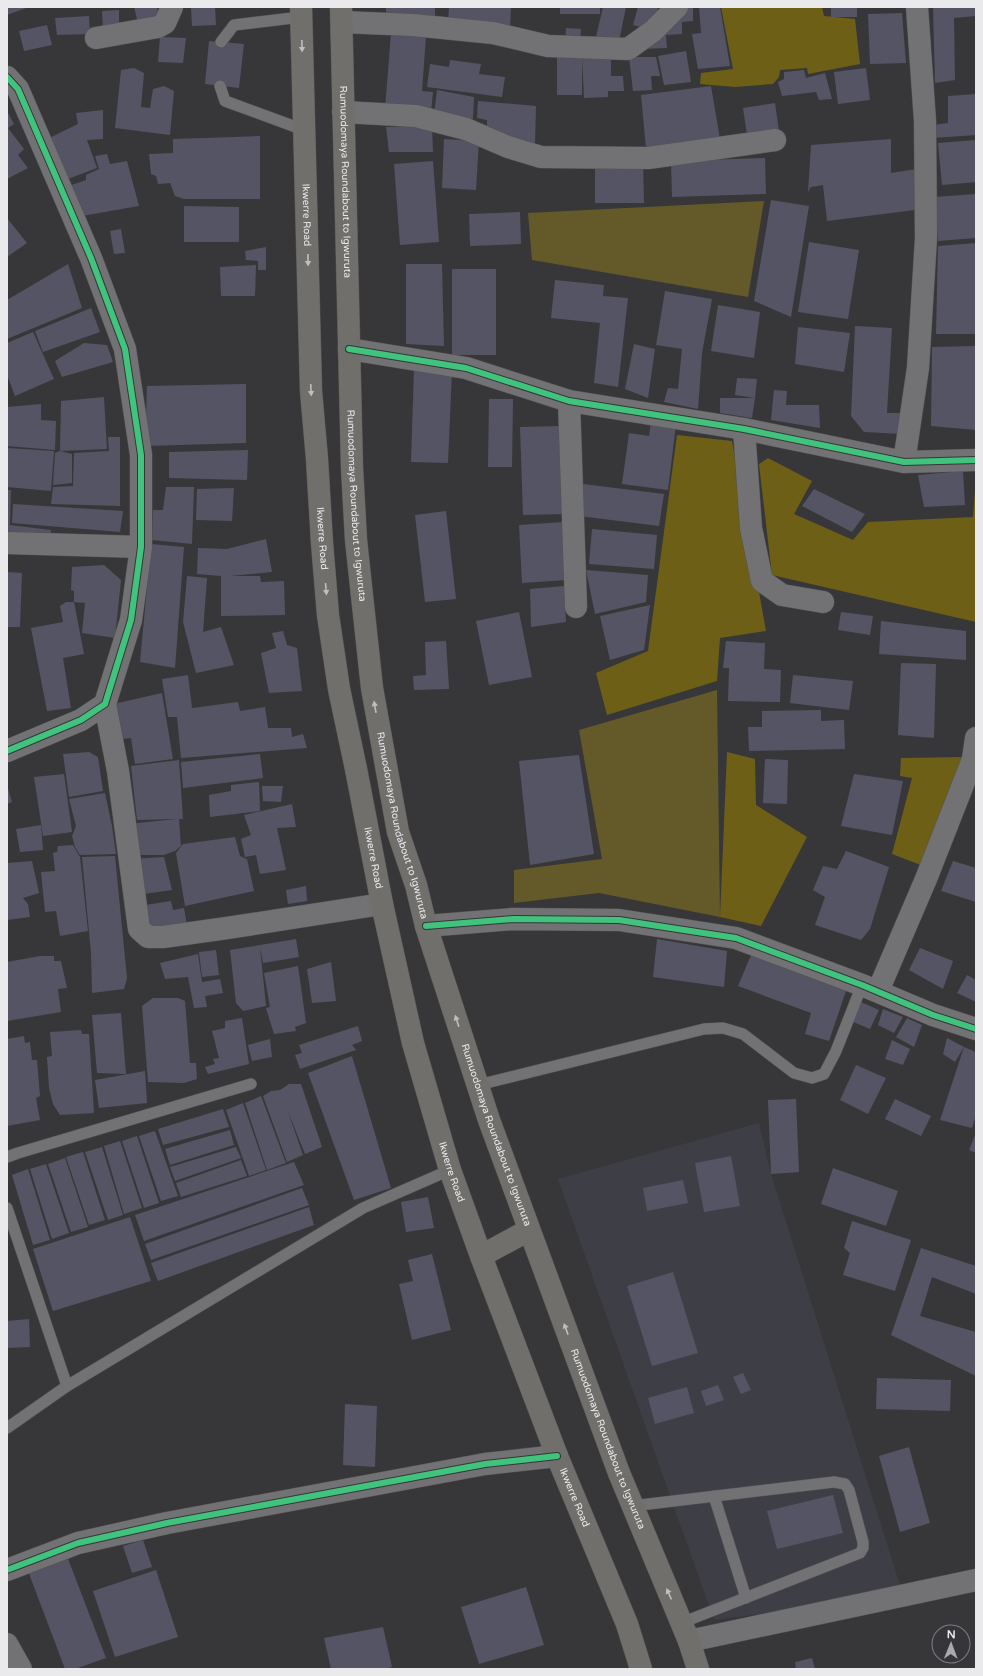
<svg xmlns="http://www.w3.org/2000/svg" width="983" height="1676" font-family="'Varela Round',sans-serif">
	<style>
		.built { fill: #3e3e47 }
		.green { fill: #645928 }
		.forest { fill: #6e5f16 }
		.building { fill: #555464 }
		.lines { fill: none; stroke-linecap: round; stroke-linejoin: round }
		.service-casing { stroke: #545455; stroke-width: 12 }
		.minor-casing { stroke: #545455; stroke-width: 23 }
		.primary-casing { stroke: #545455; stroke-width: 23 }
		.service { stroke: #727274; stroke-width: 11 }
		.minor { stroke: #727274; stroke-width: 22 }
		.primary { stroke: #706f6b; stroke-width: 22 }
		.cycleway-casing { stroke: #36363a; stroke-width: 8 }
		.cycleway { stroke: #40c37c; stroke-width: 6 }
		.oneway { fill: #bfbfbf }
		.labels { text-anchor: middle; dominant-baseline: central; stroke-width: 4; stroke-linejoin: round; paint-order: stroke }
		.street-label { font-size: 10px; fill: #eaeaec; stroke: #36363a }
	</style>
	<rect width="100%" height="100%" fill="#373739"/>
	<!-- built -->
	<path class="built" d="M759 1123 771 1174 903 1595 714 1620 558 1179Z"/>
	<!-- green -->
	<g class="green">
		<path d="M764 201 748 297 532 260 528 213Z"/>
		<path d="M717 690 720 917 599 893 514 903V870L602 859 579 730Z"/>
	</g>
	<!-- forest -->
	<g class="forest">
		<path d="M721 7H822L824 16 855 19 860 64 808 74 807 68 780 70 779 77 773 84 735 87 700 84 701 73 733 69Z"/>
		<path d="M677 435 732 441 766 631 720 638 717 681 607 715 596 673 648 651Z"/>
		<path d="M768 458 812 481 794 514 853 540 868 522 973 517 976 476V622L772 575 759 464Z"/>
		<path d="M727 752 755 759 756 805 807 837 761 926 720 917Z"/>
		<path d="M965 757 926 867 892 854 912 778 900 776 901 758Z"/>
	</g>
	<!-- building -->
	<g class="building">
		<path d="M7 7H29L7 15Z"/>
		<path d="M134 7H157L160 22 139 27Z"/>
		<path d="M191 7H215L216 25 192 26Z"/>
		<path d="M386 7H435V20L386 19Z"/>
		<path d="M449 7H511L510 28 448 23Z"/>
		<rect x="560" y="7" width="40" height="7"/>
		<path d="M603 7H626L618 46 595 41Z"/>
		<path d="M638 7H658L653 30 633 25Z"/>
		<path d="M687 7H693V21L682 22V34L666 35 667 48 642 49Z"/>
		<path d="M699 7H720L730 66 698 69 692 34 701 33Z"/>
		<rect x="831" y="7" width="26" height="10"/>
		<path d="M933 7H976V16L954 18 955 80 935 83Z"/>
		<path d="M119 10V31H103L102 11Z"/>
		<path d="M902 13 906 63 870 64 868 14Z"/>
		<path d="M89 16 90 34 57 35 55 18Z"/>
		<path d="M47 25 52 45 24 51 19 31Z"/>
		<path d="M566 28 581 29 580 41H565Z"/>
		<path d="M391 33 426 36 422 91 433 92 431 112 385 109Z"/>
		<path d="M160 37 186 38 183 63 158 62Z"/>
		<path d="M209 41 244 44 239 88 205 84Z"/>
		<path d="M686 51 691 82 664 85 658 56Z"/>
		<path d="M611 56V76H623L624 91H608V97L584 98 582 57Z"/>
		<rect x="557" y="57" width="25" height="38"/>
		<path d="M629 57H656L660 76H651L652 90 633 91Z"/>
		<path d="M450 60 481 64 479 74 505 77 502 97 427 87 430 64 449 67Z"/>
		<path d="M134 68 144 73 141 107 150 108 153 89 164 86 174 91 170 135 115 128 121 70Z"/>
		<path d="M866 68 870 100 838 104 834 72Z"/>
		<path d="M804 70 806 78 825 73 832 99 819 100 816 92 782 96 778 82 784 79V72Z"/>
		<path d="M711 86 720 139 646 148 641 95Z"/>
		<path d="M437 90 474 97 473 119 434 115Z"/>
		<path d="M976 94V135L933 138V125L948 123V96Z"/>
		<path d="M478 101 536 106 535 145 487 132V120L477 118Z"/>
		<path d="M775 103 779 131 747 135 743 108Z"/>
		<path d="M103 110V139L87 140 97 168 60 182 43 141 78 124 76 113Z"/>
		<path d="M7 111 14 124 8 128 24 149 18 155 28 168 7 179Z"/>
		<path d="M432 126 433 152H389L386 127Z"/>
		<path d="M260 136V199H184L175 196 170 183 158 184 156 176 151 174 149 154 173 153V139Z"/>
		<path d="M444 139 479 141 476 190 442 188Z"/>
		<path d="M891 139V173L916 169 915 210 827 221 823 185 811 187 808 192 811 145Z"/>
		<path d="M976 140V182L942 185 938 143Z"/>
		<path d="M107 154 110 164 127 161 139 206 76 217 63 188 86 180V175L99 169 95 156Z"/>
		<path d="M765 158 766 194 672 197 671 161Z"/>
		<path d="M433 161 439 242 400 245 394 164Z"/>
		<path d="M595 163H643L644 203H595Z"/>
		<path d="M975 194 976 238 938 241 935 197Z"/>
		<path d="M771 200 809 206 791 317 754 301Z"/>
		<path d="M184 206 239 207V242H184Z"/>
		<path d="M520 212 521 244 470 246 469 214Z"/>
		<path d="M7 218 27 243 7 257Z"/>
		<path d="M121 229 125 253 114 254 110 231Z"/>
		<path d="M809 242 859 250 848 319 798 312Z"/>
		<path d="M976 243V334H936L938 246Z"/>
		<path d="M266 247V270H258V261L246 260 245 251Z"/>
		<path d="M68 264 82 308 7 339V300Z"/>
		<path d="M406 264H442L444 346 406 344Z"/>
		<path d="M256 265 255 296H221L220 267Z"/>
		<rect x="452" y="269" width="44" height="86"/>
		<path d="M555 280 604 285 603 296 628 298 618 387 594 383 600 323 551 318Z"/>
		<path d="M665 291 712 299 702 353 698 409 664 402 668 388 678 389 682 349 656 345Z"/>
		<path d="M718 305 760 312 754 358 711 351Z"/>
		<path d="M91 308 100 332 43 352 35 331Z"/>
		<path d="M855 326 892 328 887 413H903L902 434 864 432 851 416Z"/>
		<path d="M798 327 850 333 844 372 795 364Z"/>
		<path d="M33 332 54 379 15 396 7 375V343Z"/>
		<path d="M84 343 107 345 113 362 62 377 55 361Z"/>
		<path d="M634 344 655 349 648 398 625 389Z"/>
		<path d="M976 346V430L931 426 932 347Z"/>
		<path d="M414 368 452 370 448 463 411 462Z"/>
		<path d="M737 378 757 379 755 398 752 418 720 413V398H755L735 395Z"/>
		<path d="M246 384V443L145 446 147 386Z"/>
		<path d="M774 390 787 391 786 405H819L820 428 771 420Z"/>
		<path d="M104 397 107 449 60 451 61 401Z"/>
		<path d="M489 399H513L512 467H488Z"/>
		<path d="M41 404V420L56 421 55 450 7 446V407Z"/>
		<path d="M651 421 676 424 668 490 622 484 629 433 649 436Z"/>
		<path d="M562 426 565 514 523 515 520 427Z"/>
		<path d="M108 437H120V506L51 504 53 487 73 486 74 453 109 451Z"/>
		<path d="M7 448 54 451 51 491 7 487Z"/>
		<path d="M248 450 247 480 169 478V452Z"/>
		<path d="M60 451 72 454V483L53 485 55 453Z"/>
		<path d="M963 471 965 505 924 507 918 475Z"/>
		<path d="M583 484 664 494 659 526 579 516Z"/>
		<path d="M166 487H194L192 544 152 540 153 510H163Z"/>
		<path d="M234 488 232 521 196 520 197 489Z"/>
		<path d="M814 489 865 514 852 532 802 506Z"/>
		<path d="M7 490H11L10 525 51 530 50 542 7 540Z"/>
		<path d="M13 504 123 511 120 532 12 523Z"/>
		<path d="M446 511 456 599 425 602 415 515Z"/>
		<path d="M564 522 567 580 522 583 519 525Z"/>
		<path d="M592 529 657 535 654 569 589 564Z"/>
		<path d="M266 539 272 572 230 576H260L261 582 284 581 285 615 221 616V576L197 574 198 548 227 549Z"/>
		<path d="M151 544 184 547 175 668 140 662Z"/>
		<path d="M104 565 121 580 115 638 82 633 85 603 74 602V591L71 590 72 567Z"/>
		<path d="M586 570 648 575 646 602 595 614Z"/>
		<path d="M7 572 22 573 20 627H7Z"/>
		<path d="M187 576 207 578 203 632 221 627 234 665 196 673 183 622Z"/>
		<path d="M564 586 566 622 531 627 530 589Z"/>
		<path d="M66 602H74L84 654 63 658 71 708 47 711 31 628 63 622 60 606Z"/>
		<path d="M650 605 644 650 610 660 600 616Z"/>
		<path d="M519 612 532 677 489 685 476 621Z"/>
		<path d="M841 612 873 616 870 635 838 630Z"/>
		<path d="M881 621 966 631V660L879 654Z"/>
		<path d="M283 631 287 645 297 648 302 691 269 693 261 653 276 648 272 633Z"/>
		<path d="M446 641 449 689 414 690 413 676 426 675 425 642Z"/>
		<path d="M726 641 765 643 764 669 781 670 780 702 728 701 729 668H723Z"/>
		<path d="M901 663 936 664 934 738 898 735Z"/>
		<path d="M188 675 192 708 238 702 240 711 265 707 268 728H291L292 737 303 734 307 748 181 758 177 717H168L162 679Z"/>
		<path d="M793 675 853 681 849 710 790 703Z"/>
		<path d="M162 693 173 759 135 764 131 738 116 740 109 705Z"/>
		<path d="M821 710V721L844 720 845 749 749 751 748 727H762V711Z"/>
		<path d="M89 752 98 757 103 791 69 797 63 754Z"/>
		<path d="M260 754 263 778 183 788 181 762Z"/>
		<path d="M579 755 594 854 530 865 519 761Z"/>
		<path d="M765 759 788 760 787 804 763 803Z"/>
		<path d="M179 760 183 819H179L181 846 175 851 164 855H136L129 824 176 819 137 820 131 766Z"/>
		<path d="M64 774 72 832 43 836 34 777Z"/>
		<path d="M854 774 903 781 892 835 841 826Z"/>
		<path d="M259 782 260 811 210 817 209 795 231 791V785Z"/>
		<path d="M7 785 12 802 7 804Z"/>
		<path d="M262 786H283L281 802 263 801Z"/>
		<path d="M105 793 112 826 116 854 80 855 75 847 72 836 76 826 69 799Z"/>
		<path d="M292 804 296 827 277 828 286 870 260 874 256 855 245 857 241 839 251 835 244 815Z"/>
		<path d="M41 825 43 850 20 852 16 829Z"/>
		<path d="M235 837 240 856 247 859 254 891 185 906 176 853 183 844Z"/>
		<path d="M73 845 80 857 88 931 60 936 56 911 45 912 41 872 55 871 53 853 57 852 58 846Z"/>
		<path d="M846 851 889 867 870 929 861 940 815 925 825 897 813 890 823 866 837 869Z"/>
		<path d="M115 856 127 978 124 989 92 993 91 953 82 857Z"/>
		<path d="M164 857 172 890 137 895 132 859Z"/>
		<path d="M32 861 39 893 23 898 28 904 30 917 7 920V863Z"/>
		<path d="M953 861 976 868V902L941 891Z"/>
		<path d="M306 886 307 901 288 904 286 890Z"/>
		<path d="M171 901 173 910 184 908 188 931 149 934 139 906Z"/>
		<path d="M296 939 299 957 263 963 260 947 266 1006 243 1011 236 1003 230 950Z"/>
		<path d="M657 939 727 951 724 987 653 977Z"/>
		<path d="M920 948 953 961 943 989 909 970Z"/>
		<path d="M216 950 219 975 202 977 199 952Z"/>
		<path d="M198 954 202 982 220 979 223 993 205 996 207 1007 194 1008 188 977 165 979 160 963Z"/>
		<path d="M751 955 847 988 829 1041 805 1034 811 1013 738 986Z"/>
		<path d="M40 956H54V961H61L67 988 58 989 61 1012 7 1021V962Z"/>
		<path d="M331 962 336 1001 312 1003 307 969Z"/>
		<path d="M298 966 306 1023 295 1027 296 1031 274 1034 266 1008 270 1007 264 973Z"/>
		<path d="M967 975 976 980V1002L957 993Z"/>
		<path d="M153 998H178L185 1001 190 1063H196L197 1079 184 1083 148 1082 142 1006Z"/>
		<path d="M861 1002 879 1010 870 1029 851 1021Z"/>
		<path d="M883 1009 903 1017 894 1033 878 1025Z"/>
		<path d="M121 1013 126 1074 97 1073 92 1015Z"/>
		<path d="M242 1018 249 1064 208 1074 205 1067 215 1064 213 1059 219 1058 212 1031 225 1028V1021Z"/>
		<path d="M907 1018 922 1025 914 1047 896 1037Z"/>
		<path d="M358 1026 362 1041 352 1045 356 1050 300 1069 295 1055 302 1053 299 1045Z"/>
		<path d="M81 1030 82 1034H89L94 1113 60 1115 53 1104 49 1088 47 1057 52 1056 50 1032Z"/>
		<path d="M24 1036 25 1043 30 1042 32 1060H37L40 1096 36 1098 40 1120 7 1126V1039Z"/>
		<path d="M947 1038 964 1047 955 1062 943 1054Z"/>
		<path d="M270 1039 272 1057 252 1061 248 1045Z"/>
		<path d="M892 1040 910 1049 903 1065 885 1059Z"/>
		<path d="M964 1047 976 1052V1115L972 1128 940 1120Z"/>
		<path d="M352 1056 391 1188 354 1200 308 1073Z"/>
		<path d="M856 1065 886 1078 868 1114 840 1100Z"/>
		<path d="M145 1071 147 1103 99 1108 95 1080Z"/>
		<path d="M289 1084H301L322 1147 305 1154 287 1109 303 1155 287 1162 263 1096 271 1091 280 1090Z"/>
		<path d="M261 1096 286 1163 267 1170 245 1103Z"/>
		<path d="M796 1099 799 1172 771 1174 768 1100Z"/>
		<path d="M895 1099 931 1116 921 1136 885 1119Z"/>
		<path d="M243 1103 266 1170 249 1176 226 1110Z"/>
		<path d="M223 1109 229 1127 163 1145 158 1129Z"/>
		<path d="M230 1130 234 1145 170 1165 165 1149Z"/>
		<path d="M155 1131 178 1196 161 1201 139 1136Z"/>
		<path d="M976 1133V1153L969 1150Z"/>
		<path d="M137 1136 159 1203 144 1208 122 1141Z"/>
		<path d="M120 1141 142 1208 124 1214 104 1146Z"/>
		<path d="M102 1147 123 1215 108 1220 85 1152Z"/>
		<path d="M236 1147 241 1158 175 1181 170 1167Z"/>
		<path d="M83 1152 105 1220 89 1225 66 1157Z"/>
		<path d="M731 1156 740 1206 704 1212 695 1163Z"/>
		<path d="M65 1158 88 1227 71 1232 48 1164Z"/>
		<path d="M241 1160 247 1176 181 1197 176 1183Z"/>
		<path d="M294 1162 304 1185 144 1241 135 1215Z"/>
		<path d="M46 1164 69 1233 52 1239 30 1169Z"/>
		<path d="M833 1168 898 1191 886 1226 821 1204Z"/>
		<path d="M28 1169 50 1240 33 1245 12 1175Z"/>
		<path d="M683 1180 688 1203 647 1211 643 1188Z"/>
		<path d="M302 1188 309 1205 151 1260 145 1244Z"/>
		<path d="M428 1197 434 1228 406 1232 401 1202Z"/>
		<path d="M309 1207 314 1225 158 1281 151 1263Z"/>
		<path d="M130 1217 151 1281 53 1311 33 1249Z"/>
		<path d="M852 1221 911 1240 895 1291 843 1275 850 1253 844 1248Z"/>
		<path d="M921 1248 976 1266V1294L932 1277 920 1316 976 1332V1376L891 1335Z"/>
		<path d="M432 1254 451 1330 412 1340 399 1284 413 1281 408 1260Z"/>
		<path d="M673 1272 698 1353 652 1366 627 1286Z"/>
		<path d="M29 1319 30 1347 7 1348V1321Z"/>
		<path d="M743 1373 751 1390 741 1394 733 1377Z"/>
		<path d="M877 1378 951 1380 950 1411 876 1409Z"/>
		<path d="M718 1385 724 1400 706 1406 701 1391Z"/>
		<path d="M687 1387 694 1413 655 1424 648 1398Z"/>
		<path d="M345 1404 377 1406 375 1467 343 1465Z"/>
		<path d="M909 1447 930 1523 900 1532 879 1456Z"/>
		<path d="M833 1495 843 1533 777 1549 767 1511Z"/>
		<path d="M143 1540 152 1567 132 1573 123 1546Z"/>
		<path d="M67 1556 106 1658 75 1669H65L28 1571Z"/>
		<path d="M156 1570 178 1637 115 1657 93 1591Z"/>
		<path d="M526 1587 544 1645 479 1664 461 1607Z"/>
		<path d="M383 1627 392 1667 384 1669H331L324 1638Z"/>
		<path d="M812 1658 815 1669H796L795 1662Z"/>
	</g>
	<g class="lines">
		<!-- service casing -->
		<g class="service-casing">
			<g id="service">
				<path d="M221 42 234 25 301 17"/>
				<path d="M220 86 225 101 304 130"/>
				<path d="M478 1085 704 1029 723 1028 743 1034 794 1073 812 1078 824 1074 836 1051 862 985"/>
				<path d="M7 1157 18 1153 251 1084"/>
				<path d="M7 1208 67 1386"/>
				<path d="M7 1428 67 1386 363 1208 450 1170"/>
				<path d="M714 1496 746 1598"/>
				<path d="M632 1506 834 1482 845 1484 849 1490 863 1542V1548L860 1553 681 1623"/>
			</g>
		</g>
		<!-- minor casing -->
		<g class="minor-casing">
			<g id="minor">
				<path d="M342 22 413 25 493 33 548 46 628 49 653 31 677 7"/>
				<path d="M96 38 158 27 165 23 172 7"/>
				<path d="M7 77 18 89 91 258 125 349 141 455V547L131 620 105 704 81 720 7 751"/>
				<path d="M343 112 416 116 466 129 508 147 541 157 648 158 775 140"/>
				<path d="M349 349 466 368 569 401 744 429 904 462 976 460"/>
				<path d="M569 401 576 607"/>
				<path d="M744 429 751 528 762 581 782 595 823 602"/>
				<path d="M904 462 918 368 926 238 925 121 917 7"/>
				<path d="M7 543 141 547"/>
				<path d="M105 704 118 771 139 929 148 937H163L227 928 382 904"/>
				<path d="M426 926 513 919 619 920 736 938 862 985 933 1015 976 1029"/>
				<path d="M878 991 926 879 973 759 976 738"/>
				<path d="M7 1570 78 1543 167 1523 485 1464 557 1456"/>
				<path d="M689 1641 976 1580"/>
				<path d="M7 1644 21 1669"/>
			</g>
		</g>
		<!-- primary casing -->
		<g class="primary-casing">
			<g id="primary">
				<path id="s1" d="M301 7 311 391 317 459 322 543 328 615 339 689 356 769 382 904 413 1043 450 1170 481 1256 557 1456 627 1624 641 1669"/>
				<path id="s2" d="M341 7 352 468 356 540 372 688 398 832 416 885 426 926 489 1120 619 1473 689 1641 698 1669"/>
				<path d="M481 1256 529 1230"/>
			</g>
		</g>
		<!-- service -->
		<use href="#service" class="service"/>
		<!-- minor -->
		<use href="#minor" class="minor"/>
		<!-- primary -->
		<use href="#primary" class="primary"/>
		<!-- cycleway casing -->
		<g class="cycleway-casing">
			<g id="cycleway">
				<path d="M7 77 18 89 91 258 125 349 141 455V547L131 620 105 704 81 720 7 751"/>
				<path d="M349 349 466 368 569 401 744 429 904 462 976 460"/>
				<path d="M426 926 513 919 619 920 736 938 862 985 933 1015 976 1029"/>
				<path d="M7 1570 78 1543 167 1523 485 1464 557 1456"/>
			</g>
		</g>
		<!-- cycleway -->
		<use href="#cycleway" class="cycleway"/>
	</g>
	<!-- one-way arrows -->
	<defs><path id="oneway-solid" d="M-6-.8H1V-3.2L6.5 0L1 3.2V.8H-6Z"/></defs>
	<g class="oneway">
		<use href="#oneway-solid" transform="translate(302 46) rotate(89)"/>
		<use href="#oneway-solid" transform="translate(308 260) rotate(89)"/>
		<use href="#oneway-solid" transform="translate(311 390) rotate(87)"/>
		<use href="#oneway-solid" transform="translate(326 589) rotate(85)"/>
		<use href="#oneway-solid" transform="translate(375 707) rotate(-100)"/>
		<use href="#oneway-solid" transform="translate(457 1021) rotate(-108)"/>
		<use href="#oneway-solid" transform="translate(566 1329) rotate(-110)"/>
		<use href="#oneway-solid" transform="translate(669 1594) rotate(-114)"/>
	</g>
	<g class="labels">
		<!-- street labels -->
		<g class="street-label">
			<text stroke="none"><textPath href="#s2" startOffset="175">Rumuodomaya Roundabout to Igwuruta</textPath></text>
			<text stroke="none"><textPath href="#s1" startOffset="208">Ikwerre Road</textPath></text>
			<text stroke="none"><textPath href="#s2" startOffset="499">Rumuodomaya Roundabout to Igwuruta</textPath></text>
			<text stroke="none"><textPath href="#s1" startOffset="532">Ikwerre Road</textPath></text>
			<text stroke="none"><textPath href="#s2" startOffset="823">Rumuodomaya Roundabout to Igwuruta</textPath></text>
			<text stroke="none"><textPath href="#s1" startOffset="856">Ikwerre Road</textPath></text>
			<text stroke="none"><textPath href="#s2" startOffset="1147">Rumuodomaya Roundabout to Igwuruta</textPath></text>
			<text stroke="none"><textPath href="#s1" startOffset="1180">Ikwerre Road</textPath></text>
			<text stroke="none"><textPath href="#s2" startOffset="1471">Rumuodomaya Roundabout to Igwuruta</textPath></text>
			<text stroke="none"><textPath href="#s1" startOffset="1528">Ikwerre Road</textPath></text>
		</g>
	</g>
	<!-- border -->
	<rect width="983" height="1676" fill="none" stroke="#eaeaec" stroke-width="16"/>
	<!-- north arrow -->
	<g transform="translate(951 1644) rotate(1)"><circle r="19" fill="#36363a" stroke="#7e7e81"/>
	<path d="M0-3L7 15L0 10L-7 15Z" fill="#ababad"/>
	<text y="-6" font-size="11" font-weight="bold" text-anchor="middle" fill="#eaeaec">N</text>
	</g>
</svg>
